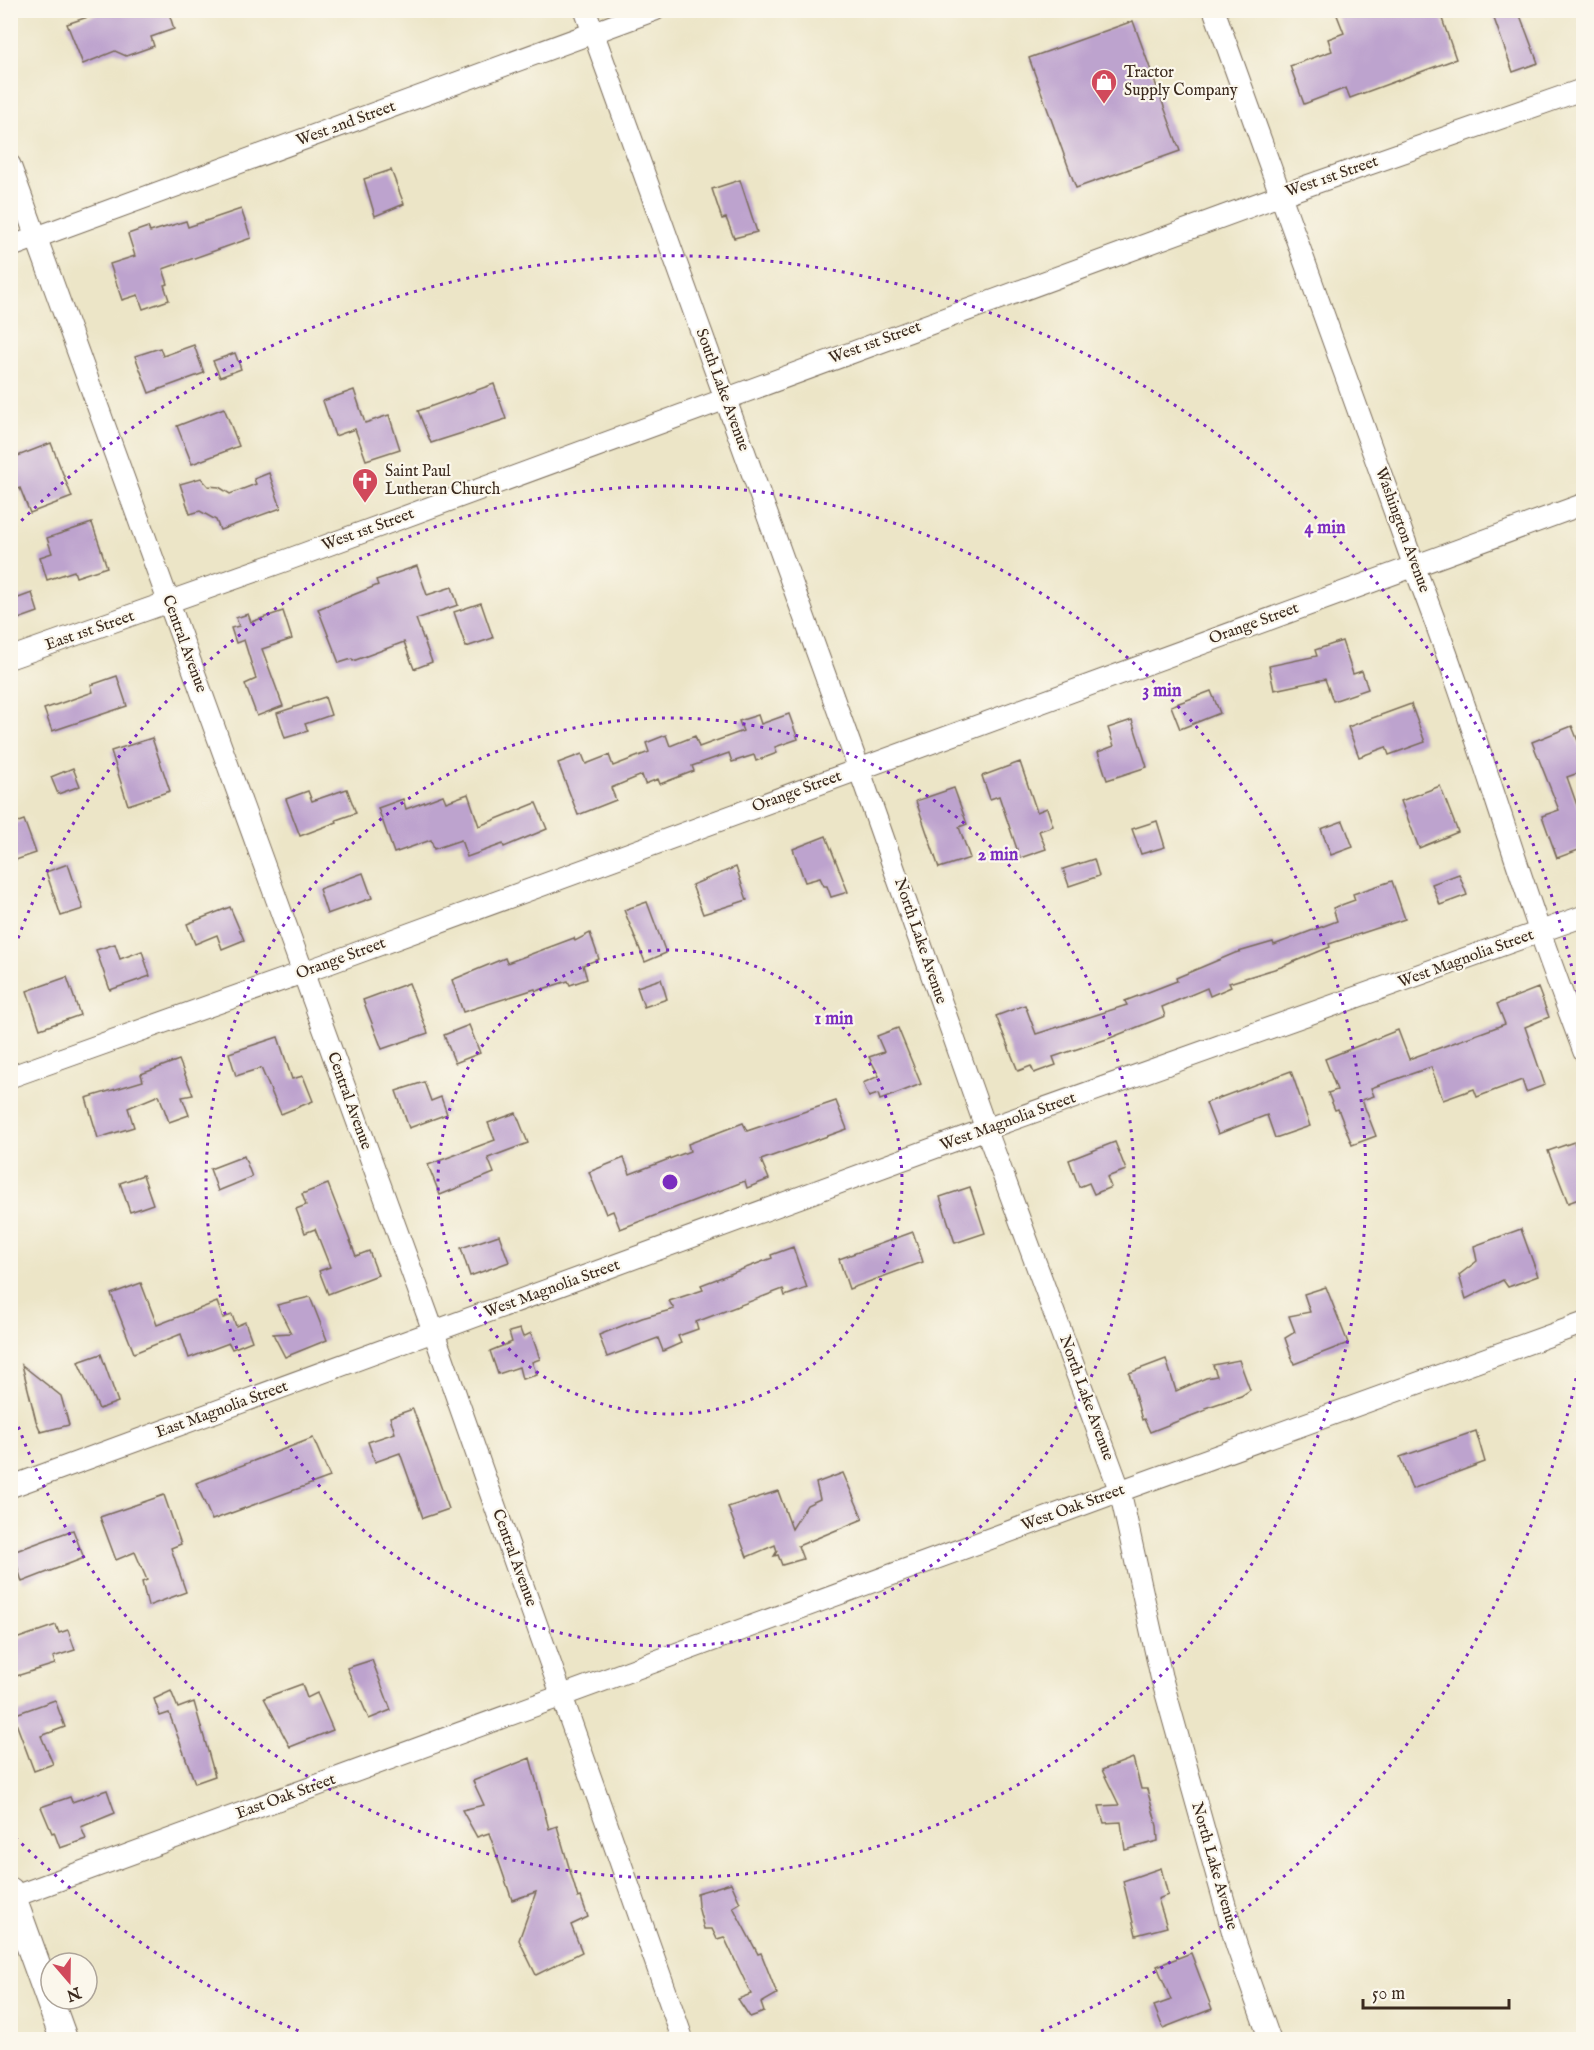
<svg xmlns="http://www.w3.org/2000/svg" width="1594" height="2050" font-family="'IM FELL English',serif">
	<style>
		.building { fill: #bda3ce }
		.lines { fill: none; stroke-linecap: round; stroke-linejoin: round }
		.minor-casing { stroke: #796b59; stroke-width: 23 }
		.major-casing { stroke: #796b59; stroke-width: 29 }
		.minor { stroke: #fff; stroke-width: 21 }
		.major { stroke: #fff; stroke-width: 27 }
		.ring { fill: none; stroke: #7b2cbf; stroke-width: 3; stroke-dasharray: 3 6 }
		.labels { text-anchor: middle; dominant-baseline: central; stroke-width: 4.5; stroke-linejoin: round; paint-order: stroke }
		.poi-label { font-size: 16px; fill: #3b2a1e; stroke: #fbf7ec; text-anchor: start }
		.street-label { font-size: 16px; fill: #3b2a1e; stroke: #fbf7ec }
		.centre { fill: #7b2cbf; stroke: #fbf7ec; stroke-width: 3 }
		.ring-label { font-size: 18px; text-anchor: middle; font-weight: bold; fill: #7b2cbf; stroke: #fbf7ec; stroke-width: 4.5; stroke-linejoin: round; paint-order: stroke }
	</style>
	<rect width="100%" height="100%" fill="#fbf7ec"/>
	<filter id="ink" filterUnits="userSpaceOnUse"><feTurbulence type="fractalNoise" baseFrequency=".0167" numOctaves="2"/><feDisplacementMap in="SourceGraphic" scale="12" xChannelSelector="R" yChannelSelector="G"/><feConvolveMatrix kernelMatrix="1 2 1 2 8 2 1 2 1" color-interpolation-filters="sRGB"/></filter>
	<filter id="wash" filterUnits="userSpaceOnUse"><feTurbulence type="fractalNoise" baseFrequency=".008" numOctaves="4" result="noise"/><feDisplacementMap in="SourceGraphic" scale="24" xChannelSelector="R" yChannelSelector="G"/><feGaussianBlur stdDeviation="1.35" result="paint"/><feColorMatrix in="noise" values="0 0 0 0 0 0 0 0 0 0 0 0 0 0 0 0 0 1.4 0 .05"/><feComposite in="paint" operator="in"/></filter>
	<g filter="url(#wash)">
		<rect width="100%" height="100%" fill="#ece5c7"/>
		<g id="blocks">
			<!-- building -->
			<g class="building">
				<path d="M108 10H168L174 29 151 37 154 46 126 56 115 51 83 64 67 24Z"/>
				<path d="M1335 10H1439L1456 59 1350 98 1346 88 1304 104 1290 66 1332 51 1328 39 1344 33Z"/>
				<path d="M1491 10H1518L1538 63 1513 72Z"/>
				<path d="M1133 21 1180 151 1076 188 1029 58Z"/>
				<path d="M391 170 404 204 375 216 364 179Z"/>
				<path d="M740 180 757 232 734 238 726 218 722 219 712 189Z"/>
				<path d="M241 209 251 238 163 269 168 284 164 285 169 300 143 309 138 295 122 300 110 264 135 256 128 234 148 227 150 232 186 221 188 227Z"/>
				<path d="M194 345 204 373 149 393 135 356 160 348 163 356Z"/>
				<path d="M235 353 241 369 220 377 213 361Z"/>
				<path d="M494 384 506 419 431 443 418 411Z"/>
				<path d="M354 390 365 423 389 415 400 449 366 460 355 429 335 436 323 401Z"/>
				<path d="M224 408 239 446 192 464 177 426Z"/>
				<path d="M51 443 72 497 30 513 20 488 10 492V459Z"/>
				<path d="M269 473 281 508 220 530 216 520 200 511 190 514 180 484 201 478 208 486 219 487 230 494 256 484 254 479Z"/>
				<path d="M92 523 107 567 76 577 74 571 47 580 40 557 52 553 47 538Z"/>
				<path d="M417 566 427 595 452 587 458 605 416 619 432 662 414 669 404 642 353 661 352 659 339 663 318 609 378 585 376 580Z"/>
				<path d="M32 593 38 612 10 622V601Z"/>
				<path d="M481 603 493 638 466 647 454 612Z"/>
				<path d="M283 611 292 639 262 649 283 706 257 716 245 684 256 679 244 640 236 643 231 628 239 626 236 618 248 614 251 622Z"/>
				<path d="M1342 641 1353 674 1362 671 1368 689 1333 701 1325 679 1274 690 1269 666 1317 656 1315 650Z"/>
				<path d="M117 676 127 706 52 731 44 709 93 692 91 685Z"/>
				<path d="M1211 691 1220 713 1180 729 1171 706Z"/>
				<path d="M325 697 331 715 305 724 308 731 285 738 277 713Z"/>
				<path d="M1411 704 1425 742 1389 755 1386 747 1359 757 1348 727Z"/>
				<path d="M789 714 798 739 775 747 777 753 756 761 754 755 732 762 729 753 692 766 694 771 660 784 658 779 645 784 642 775 611 788 616 800 578 815 558 763 582 754 586 764 609 755 613 766 649 752 646 743 666 735 670 746 695 736 699 747 743 731 739 721 758 715 761 724Z"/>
				<path d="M1132 720 1147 767 1107 780 1098 752 1114 746 1108 728Z"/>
				<path d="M1572 726 1584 756V771L1567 777 1578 808 1584 806V848L1557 858 1542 816 1559 810 1532 742Z"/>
				<path d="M152 738 170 791 128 805 111 751Z"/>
				<path d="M1020 762 1037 812 1047 808 1053 826 1039 831 1046 849 1020 858 999 796 990 799 982 776Z"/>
				<path d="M73 768 80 786 58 794 51 777Z"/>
				<path d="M1440 786 1458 832 1419 848 1401 801Z"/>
				<path d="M954 788 967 824 959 827 970 858 939 868 916 801Z"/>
				<path d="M347 789 356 813 336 820 337 822 300 836 286 799 308 791 312 801Z"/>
				<path d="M468 794 479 826 536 803 547 829 504 847 503 844 467 857 461 840 434 849 431 840 394 853 378 808 403 799 406 809 443 795 446 802Z"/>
				<path d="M24 820 36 853 10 862V825Z"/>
				<path d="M1157 821 1165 847 1141 854 1132 829Z"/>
				<path d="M1343 821 1353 847 1331 855 1321 829Z"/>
				<path d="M826 836 848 892 831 897 827 886H824L820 878 805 882 793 849Z"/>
				<path d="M1094 859 1099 876 1069 886 1063 869Z"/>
				<path d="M68 864 83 909 61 916 46 872Z"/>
				<path d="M736 867 747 900 703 914 692 885Z"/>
				<path d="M363 873 372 898 327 914 319 889Z"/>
				<path d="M1459 874 1467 895 1440 905 1432 884Z"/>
				<path d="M1392 881 1405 919 1329 944 1330 947 1281 967 1229 983 1231 987 1210 996 1207 988 1162 1007 1165 1016 1110 1038 1053 1057 1056 1065 1034 1073 1031 1066 1018 1071 996 1016 1025 1005 1036 1034 1127 1005 1125 1001 1177 981 1176 978 1235 953 1273 942 1274 945 1337 921 1333 908 1355 900 1353 894Z"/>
				<path d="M647 902 666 953 645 962 624 910Z"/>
				<path d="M230 907 244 940 222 949 217 935 195 944 187 924Z"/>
				<path d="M590 933 599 959 583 965 587 979 570 985 568 981 536 991 535 989 463 1012 452 980 505 958 507 963 574 938 575 941Z"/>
				<path d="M115 944 120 959 142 951 150 976 110 990 96 950Z"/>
				<path d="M67 977 80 1015 40 1029 27 991Z"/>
				<path d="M661 979 667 999 644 1007 637 987Z"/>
				<path d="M409 983 428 1033 382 1049 363 1000Z"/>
				<path d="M1538 988 1549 1017 1525 1027 1545 1085 1526 1092 1522 1080 1477 1097 1474 1089 1443 1100 1431 1067 1371 1088 1374 1096 1362 1100 1376 1136 1352 1145 1338 1109 1335 1110 1328 1093 1337 1090 1325 1059 1398 1030 1409 1059 1505 1024 1497 1004Z"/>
				<path d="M469 1025 480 1053 455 1063 444 1035Z"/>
				<path d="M898 1028 921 1084 880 1100 878 1094 869 1097 863 1083 879 1076 869 1057 884 1052 877 1036Z"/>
				<path d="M278 1037 292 1079 303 1076 313 1101 281 1114 261 1068 236 1076 229 1053Z"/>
				<path d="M179 1060 193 1095 182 1097 189 1115 169 1122 159 1095 128 1108 134 1127 98 1138 86 1098 143 1081 141 1074Z"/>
				<path d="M1291 1071 1310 1126 1275 1138 1267 1115 1218 1134 1206 1103Z"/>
				<path d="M424 1082 431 1101 441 1097 447 1114 409 1128 396 1091Z"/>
				<path d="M836 1101 847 1129 761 1160 769 1179 747 1188 745 1181 620 1229 613 1211 606 1214 589 1172 624 1158 630 1174 690 1151 688 1144 743 1123 747 1131Z"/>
				<path d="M516 1113 528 1143 488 1158 494 1173 440 1195 428 1165 495 1140 488 1123Z"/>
				<path d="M1115 1142 1126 1170 1107 1177 1111 1187 1094 1194 1089 1183 1079 1187 1069 1160Z"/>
				<path d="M1574 1142 1584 1167V1197L1568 1203 1548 1151Z"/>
				<path d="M244 1156 252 1177 218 1191 210 1169Z"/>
				<path d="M143 1175 153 1204 130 1212 120 1183Z"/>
				<path d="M328 1184 356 1256 369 1251 378 1275 328 1294 319 1271 330 1267 315 1229 305 1233 296 1209 306 1205 302 1194Z"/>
				<path d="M970 1187 985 1233 955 1243 940 1197Z"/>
				<path d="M1521 1229 1538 1276 1508 1287 1503 1280 1466 1299 1459 1275 1477 1261 1474 1246Z"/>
				<path d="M913 1232 923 1262 849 1289 839 1259Z"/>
				<path d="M499 1235 509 1262 470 1276 461 1248Z"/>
				<path d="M793 1247 807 1288 785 1296 783 1289 696 1322 698 1329 678 1336 681 1343 663 1351 658 1338 607 1357 599 1335 642 1318 674 1309 669 1301 703 1290 701 1285 772 1258 771 1255Z"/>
				<path d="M141 1283 157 1325 217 1302 223 1318 232 1315 236 1326 245 1322 252 1341 232 1349 229 1343 189 1358 181 1334 134 1353 111 1294Z"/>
				<path d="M1326 1287 1348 1343 1294 1364 1285 1338 1295 1332 1289 1316 1310 1312 1304 1294Z"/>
				<path d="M310 1297 327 1340 285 1357 273 1334 291 1333 277 1305Z"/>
				<path d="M520 1329 523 1337 531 1333 540 1359 532 1362 537 1375 522 1379 519 1367 498 1374 490 1351 512 1342 509 1332Z"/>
				<path d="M101 1354 118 1402 99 1409 78 1362Z"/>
				<path d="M1166 1359 1176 1391 1206 1378 1217 1376 1213 1365 1239 1360 1250 1390 1241 1396 1205 1408 1206 1410 1150 1432 1144 1419 1142 1420 1129 1373Z"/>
				<path d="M22 1365 61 1396 69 1425 41 1432 36 1421Z"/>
				<path d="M413 1409 449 1509 423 1518 400 1453 375 1462 368 1442 395 1433 390 1417Z"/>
				<path d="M1476 1431 1485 1462 1412 1489 1400 1457Z"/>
				<path d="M313 1438 330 1477 212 1520 196 1483Z"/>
				<path d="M843 1473 863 1519 798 1546 803 1559 782 1565 778 1555 774 1556 777 1551 775 1545 747 1557 728 1507 778 1491 792 1529 807 1505 820 1499 816 1483Z"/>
				<path d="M164 1495 181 1544 171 1548 186 1592 148 1606 142 1582 147 1580 135 1552 116 1560 100 1517Z"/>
				<path d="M73 1530 84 1558 22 1582 13 1552Z"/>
				<path d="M56 1625 59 1633 68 1630 75 1650 53 1657 55 1664 10 1678V1641Z"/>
				<path d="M372 1660 391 1710 369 1719 347 1668Z"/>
				<path d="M302 1684 307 1698 317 1693 333 1730 290 1747 264 1698Z"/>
				<path d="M171 1691 178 1708 194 1702 215 1776 195 1783 169 1713 160 1716 154 1699Z"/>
				<path d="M55 1700 65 1727 41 1736 53 1764 34 1771 13 1715Z"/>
				<path d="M530 1758 549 1829 557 1826 578 1898 581 1897 588 1917 571 1925 582 1952 536 1975 519 1940 536 1892 512 1900 489 1833 477 1837 462 1810 484 1805 473 1781Z"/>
				<path d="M1133 1758 1141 1789H1147L1157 1826 1158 1841 1125 1850 1121 1822 1104 1823 1099 1806 1119 1805 1102 1770Z"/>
				<path d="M107 1790 115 1813 81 1827 86 1839 60 1848 54 1832 52 1833 41 1807 70 1797 72 1802Z"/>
				<path d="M1161 1868 1168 1895 1158 1899 1167 1927 1136 1935 1123 1881Z"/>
				<path d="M731 1883 740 1903 733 1907 758 1954 761 1953 777 1994 761 2003 764 2012 750 2017 738 1999 751 1994 724 1937 717 1939 712 1929H704L698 1906 697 1893Z"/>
				<path d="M1191 1953 1212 2009 1163 2028 1154 2006 1171 2000 1157 1966Z"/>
			</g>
		</g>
	</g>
	<g filter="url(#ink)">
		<use href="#blocks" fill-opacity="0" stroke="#796b59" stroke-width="1.5"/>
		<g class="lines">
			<!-- minor casing -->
			<g class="minor-casing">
				<g id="minor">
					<path d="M585 10 859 769 986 1129 1120 1491 1161 1676 1236 1944 1270 2040"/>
					<path d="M1214 10 1414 566C1461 686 1498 810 1540 932 1554 972 1569 1012 1584 1052"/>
					<path d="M10 165 434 1333 683 2040"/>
					<path d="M10 247 655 10"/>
					<path d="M10 658 287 560 1281 195 1584 89"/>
					<path d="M10 1077 324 965 1584 504"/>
					<path d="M10 1487 986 1129 1584 916"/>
					<path d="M10 1898 1120 1491 1584 1323"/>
				</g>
			</g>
			<!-- major casing -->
			<g class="major-casing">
				<path id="major" d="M10 1891 64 2040"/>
			</g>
			<!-- minor -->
			<use href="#minor" class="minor"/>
			<!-- major -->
			<use href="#major" class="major"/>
		</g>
	</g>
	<!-- distance rings -->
	<g class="ring">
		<circle cx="670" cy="1182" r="232"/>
		<circle cx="670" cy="1182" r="464"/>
		<path d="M12 955A696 696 0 1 1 12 1409"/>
		<path d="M1583 1343A927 927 0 0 1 1025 2038M315 2038A927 927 0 0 1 15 1837M15 527A927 927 0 0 1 1583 1021"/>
	</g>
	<!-- icons -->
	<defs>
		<g id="shop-pin" transform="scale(1.35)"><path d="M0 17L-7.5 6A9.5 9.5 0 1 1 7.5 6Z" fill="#d1495b" stroke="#fbf7ec"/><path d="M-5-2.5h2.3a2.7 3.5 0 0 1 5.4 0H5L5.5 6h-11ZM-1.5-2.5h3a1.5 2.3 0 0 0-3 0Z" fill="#fff"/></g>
		<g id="church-pin" transform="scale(1.35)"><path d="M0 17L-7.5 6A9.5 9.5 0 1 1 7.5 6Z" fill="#d1495b" stroke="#fbf7ec"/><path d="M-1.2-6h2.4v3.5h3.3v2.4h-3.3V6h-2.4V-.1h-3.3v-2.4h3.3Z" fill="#fff"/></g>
	</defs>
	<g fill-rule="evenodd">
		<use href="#shop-pin" x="1104" y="82"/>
		<use href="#church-pin" x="365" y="481"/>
	</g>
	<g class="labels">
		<!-- poi labels -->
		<g class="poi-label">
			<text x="1124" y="73">Tractor<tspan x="1124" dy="18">Supply Company</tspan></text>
			<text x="385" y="472">Saint Paul<tspan x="385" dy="18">Lutheran Church</tspan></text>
		</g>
		<!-- street labels -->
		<g class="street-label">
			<text transform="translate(346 124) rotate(-20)">West 2nd Street</text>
			<text transform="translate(1332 177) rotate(-19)">West 1st Street</text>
			<text transform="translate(875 343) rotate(-20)">West 1st Street</text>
			<text transform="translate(722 390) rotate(70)">South Lake Avenue</text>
			<text transform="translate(368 530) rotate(-20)">West 1st Street</text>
			<text transform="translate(1402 530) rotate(70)">Washington Avenue</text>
			<text transform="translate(1254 624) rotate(-20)">Orange Street</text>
			<text transform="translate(90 631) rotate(-19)">East 1st Street</text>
			<text transform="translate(184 644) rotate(70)">Central Avenue</text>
			<text transform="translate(797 792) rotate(-20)">Orange Street</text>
			<text transform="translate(920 941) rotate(71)">North Lake Avenue</text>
			<text transform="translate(341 959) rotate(-20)">Orange Street</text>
			<text transform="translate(1466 959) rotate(-20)">West Magnolia Street</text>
			<text transform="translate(349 1101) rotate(70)">Central Avenue</text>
			<text transform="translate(1008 1122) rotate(-20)">West Magnolia Street</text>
			<text transform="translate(552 1289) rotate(-20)">West Magnolia Street</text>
			<text transform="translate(1086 1398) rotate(70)">North Lake Avenue</text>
			<text transform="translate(222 1410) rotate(-20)">East Magnolia Street</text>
			<text transform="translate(1073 1508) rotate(-20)">West Oak Street</text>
			<text transform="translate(514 1558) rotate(70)">Central Avenue</text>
			<text transform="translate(286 1797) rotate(-20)">East Oak Street</text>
			<text transform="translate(1214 1866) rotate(74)">North Lake Avenue</text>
		</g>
	</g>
	<circle cx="670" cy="1182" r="9" class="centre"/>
	<g class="ring-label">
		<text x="1325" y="533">4 min</text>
		<text x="1162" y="696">3 min</text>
		<text x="998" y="860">2 min</text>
		<text x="834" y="1024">1 min</text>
	</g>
	<!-- margin -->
	<rect width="1594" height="2050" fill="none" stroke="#fbf7ec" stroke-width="36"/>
	<!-- north arrow -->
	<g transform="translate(69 1981) rotate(160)"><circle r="28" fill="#fbf7ec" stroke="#aea59a" stroke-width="1.5"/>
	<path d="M0-4.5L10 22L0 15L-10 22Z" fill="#d1495b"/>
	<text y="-9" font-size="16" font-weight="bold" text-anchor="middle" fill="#3b2a1e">N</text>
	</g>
	<!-- scale -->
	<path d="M1363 1999v9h146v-9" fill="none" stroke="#3b2a1e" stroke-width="3"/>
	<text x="1372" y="1999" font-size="18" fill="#3b2a1e" stroke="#fbf7ec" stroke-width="4.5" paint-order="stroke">50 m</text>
</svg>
